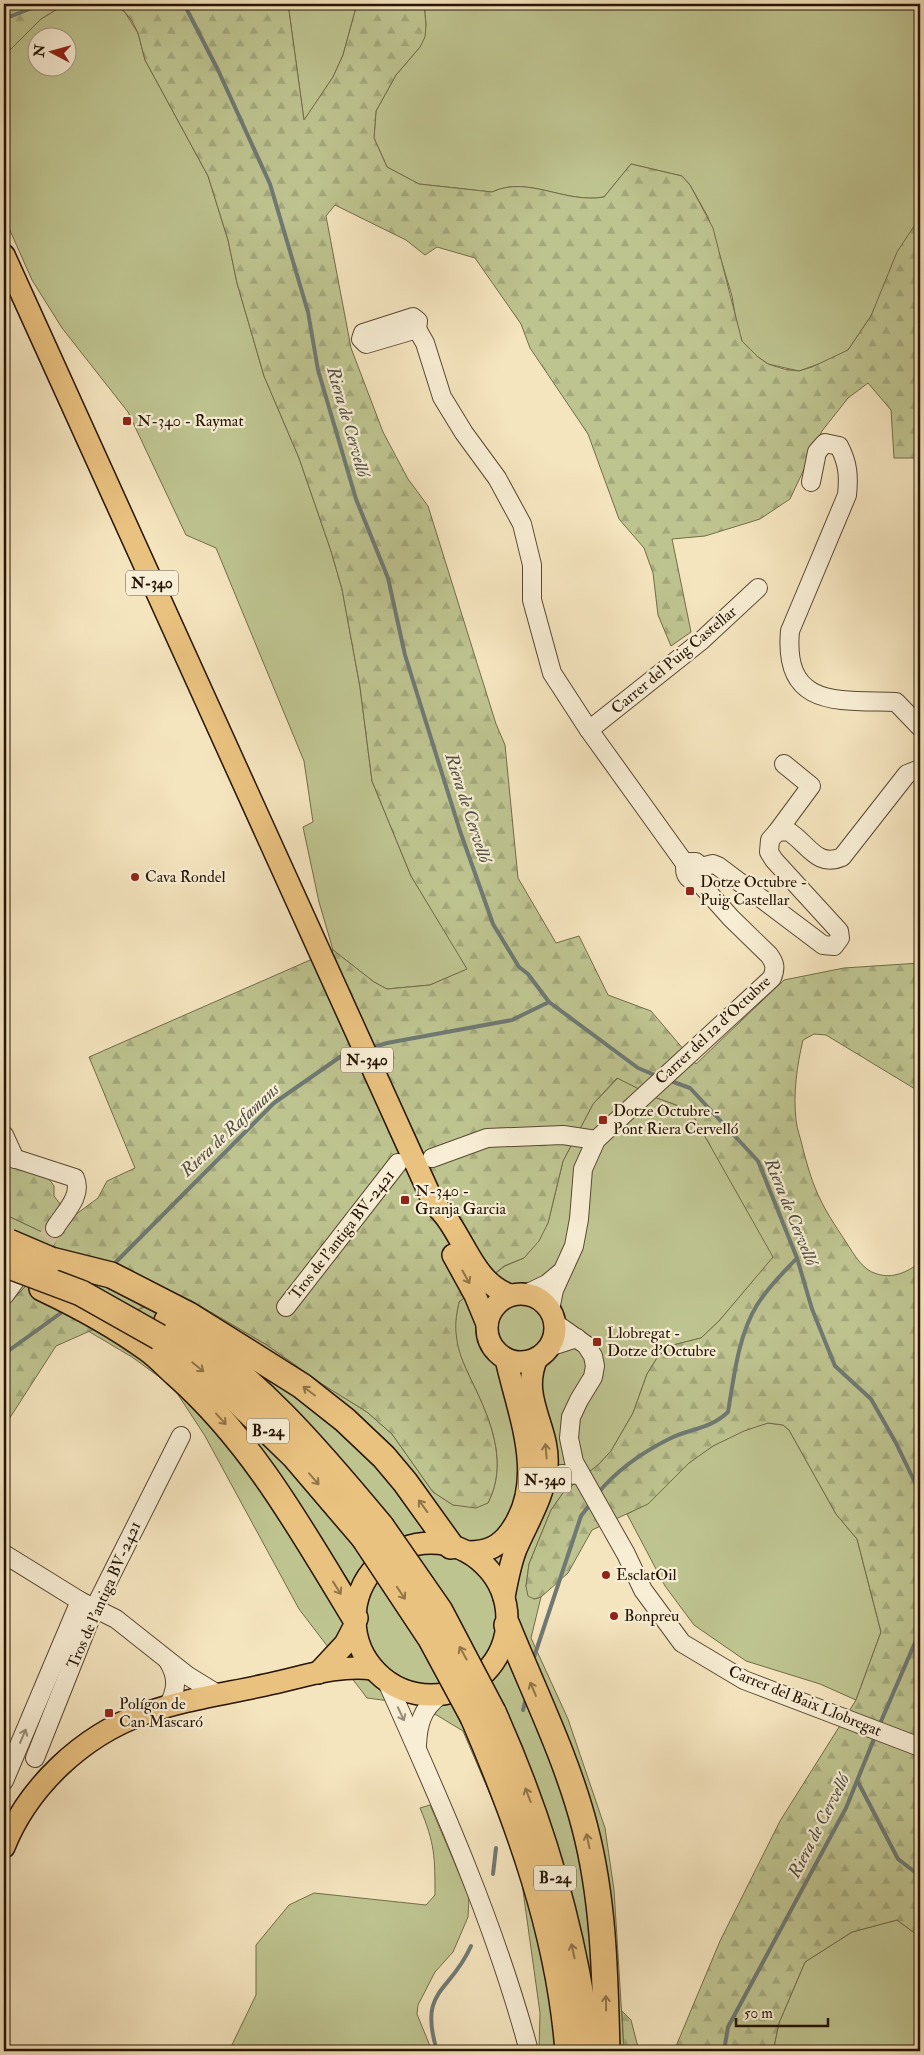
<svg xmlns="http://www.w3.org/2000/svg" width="924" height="2055" font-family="'IM FELL Double Pica',serif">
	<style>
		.grass { fill: #bec490; stroke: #726c4a; fill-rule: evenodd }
		.forest { fill: url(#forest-firs); stroke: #726c4a }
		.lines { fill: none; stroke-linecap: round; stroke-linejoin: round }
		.stream { stroke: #6f7973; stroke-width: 4 }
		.minor-tunnel { stroke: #d6c6a3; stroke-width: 18; stroke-dasharray: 18 9; stroke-linecap: butt }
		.minor-casing { stroke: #594832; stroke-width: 20 }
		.major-casing { stroke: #251403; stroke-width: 24 }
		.highway-casing { stroke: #251403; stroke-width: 28 }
		.minor { stroke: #f8eed5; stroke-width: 18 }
		.major { stroke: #eac280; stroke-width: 21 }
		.highway { stroke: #eac280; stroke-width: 25 }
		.highway-bridge-casing { stroke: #251403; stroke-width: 28; stroke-linecap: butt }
		.highway-bridge { stroke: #eac280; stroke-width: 25 }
		.oneway { stroke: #917448 }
		.oneway2 { stroke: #998c76 }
		.poi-dot { fill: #8f2418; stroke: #f8eed5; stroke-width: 2 }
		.labels { text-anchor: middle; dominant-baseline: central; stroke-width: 4.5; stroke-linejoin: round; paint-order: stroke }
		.shield { fill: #f8eed5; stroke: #645542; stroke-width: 1 }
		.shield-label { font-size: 15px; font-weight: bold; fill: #251403 }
		.poi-label { font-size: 16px; fill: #251403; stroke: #f8eed5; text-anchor: start }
		.street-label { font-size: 16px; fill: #251403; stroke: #f8eed5 }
		.water-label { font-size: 18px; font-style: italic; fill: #504f44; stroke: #f8eed5 }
	</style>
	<defs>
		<pattern id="forest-firs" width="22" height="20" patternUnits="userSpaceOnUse" patternTransform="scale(1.25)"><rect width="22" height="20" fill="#bec490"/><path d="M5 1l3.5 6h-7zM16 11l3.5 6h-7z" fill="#a3a87b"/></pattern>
	</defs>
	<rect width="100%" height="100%" fill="#f5e5bf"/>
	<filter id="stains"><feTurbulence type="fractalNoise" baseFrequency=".004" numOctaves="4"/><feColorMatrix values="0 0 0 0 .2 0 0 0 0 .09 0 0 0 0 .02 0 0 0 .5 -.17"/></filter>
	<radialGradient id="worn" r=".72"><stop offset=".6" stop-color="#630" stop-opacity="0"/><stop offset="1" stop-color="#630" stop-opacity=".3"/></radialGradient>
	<!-- grass -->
	<g class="grass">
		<path d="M65 4H112L124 11 138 33 145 60 208 176 228 240 237 283 264 376 299 458 331 551 342 589 360 687 372 781 411 876 468 969 430 985 387 989 374 982 333 950 319 902 303 827 313 822 304 761 216 548 186 535 128 412 62 328 32 280 4 217V56L41 19ZM38 38H68V68H38Z"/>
		<path d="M285 4H357L343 55 333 77 304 121 289 11Z"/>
		<path d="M424 4H920V217L888 278 871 316 848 350 838 357 799 371 768 364 748 350 742 341 737 326 732 296 708 217 690 185 682 176 631 164 604 197C564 204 528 175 492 192L419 184 387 167 374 138 376 111 396 75 420 47 426 25Z"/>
		<path d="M618 1078 657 1098 690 1110 774 1257 719 1321 701 1338 669 1346 657 1358 647 1374 633 1413 611 1451 599 1464 563 1493 551 1510 529 1564 526 1586 534 1599 541 1597 531 1638 568 1719 605 1828 614 1890 624 2051H539L540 2013 519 1862 463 1731 420 1705 367 1698 299 1609 205 1436 173 1387 132 1357 88 1331 151 1304 190 1300 267 1345 322 1384 367 1412 392 1434 433 1492 453 1505 488 1503C507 1466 493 1426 476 1390 467 1371 457 1353 455 1332 455 1322 457 1311 459 1302L505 1266 524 1258 531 1249 548 1223 563 1161 593 1104Z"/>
		<path d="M4 1214 57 1239 42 1269 4 1309Z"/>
		<path d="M768 1423 783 1425 789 1430 836 1514 857 1539 881 1632 856 1700 820 1684 746 1661 694 1625 665 1586 627 1514C658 1499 665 1485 689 1463 710 1445 741 1429 768 1423Z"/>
		<path d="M430 1805 469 1897 468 1917 453 1952 435 1972 418 2005 417 2014 432 2051H229L256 1995V1945L289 1905 314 1893 426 1905 435 1895C435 1857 435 1844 420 1808Z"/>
		<path d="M897 1920 920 1937V2051H773L779 2023 805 1962 852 1932Z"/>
	</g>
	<!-- forest -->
	<g class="forest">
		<path d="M4 4H65L41 19 4 56Z"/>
		<path d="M112 4H285L289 11 304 120 333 77 343 55 357 4H424L426 25 425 37 420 47 396 75 376 111 374 138 387 167 419 184 492 192C528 175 565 204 604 197L631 164 682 176 690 185 713 228 742 341 758 357 768 364 784 369 799 371 812 367 848 350 871 316 897 252 920 217V458H894L891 410 868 383 848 398 822 431 790 499 760 519 705 536 672 539 691 632 671 646 658 615 653 573 644 548 619 519 588 434 530 348 521 324 475 258 437 247 425 255 406 240 335 205 326 216 351 348 383 432 408 479 428 506 496 724 505 745 518 878 556 943 579 936 608 995 651 1011 696 1064 784 980 844 968 920 963V1092L826 1035 814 1034 803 1040C797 1065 793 1094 796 1120 797 1130 801 1139 803 1149 814 1192 822 1206 846 1242 854 1254 862 1270 877 1274 894 1279 906 1272 920 1263V1310L917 1332 920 1359V1937L897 1920 852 1932 805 1962 779 2023 773 2051H674L720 1941 780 1821 856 1700 881 1632 857 1539 836 1514 789 1430 783 1425 768 1423 744 1431 713 1446 689 1463 648 1504 592 1530 568 1573 541 1597 534 1599 528 1596 526 1586 529 1564 551 1510 563 1493 599 1464 611 1451 633 1413 647 1374 657 1358 669 1346 701 1338 719 1321 773 1257 690 1110 657 1098 617 1078 593 1104 563 1161 548 1223 539 1241 524 1258 504 1266 459 1302C457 1311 455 1322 456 1332 457 1353 467 1371 476 1390 493 1426 507 1466 488 1503L476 1508 453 1505 433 1492 392 1434 367 1412 322 1384 267 1345 190 1300 151 1304 56 1346 4 1427V1309L42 1269 57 1239 4 1214V1166L39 1172 49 1179 54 1186V1196L71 1218 98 1198 107 1181 135 1168 89 1057 333 950 374 982 387 989 430 985 467 969 411 876 372 781 360 687 342 589 331 551 299 458 264 376 237 283 228 240 208 176 145 60 138 33 132 21 124 11Z"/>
		<path d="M622 2011 631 2020 639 2051H624Z"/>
	</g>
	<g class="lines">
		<!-- stream -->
		<g class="stream">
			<path d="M184 4 218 70 270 184 308 312 318 370 356 499 388 578 405 655 460 831 493 924 519 967 528 974 549 1002 638 1068 657 1076"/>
			<path d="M4 19 42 4"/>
			<path d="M371 1048 387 1043 512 1020 549 1002"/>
			<path d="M668 1080 690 1088 758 1161 797 1258 812 1309 835 1366 871 1399 896 1443 920 1493"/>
			<path d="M112 1266 274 1103 340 1057 357 1052"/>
			<path d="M4 1354 65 1310"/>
			<path d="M598 1493C618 1469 641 1453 669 1439 690 1428 709 1430 728 1412 734 1377 738 1336 757 1305 768 1287 783 1273 797 1258"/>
			<path d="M534 1657 581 1516 591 1503"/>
			<path d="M523 1710 526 1698"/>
			<path d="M879 1726 917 1638 920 1606"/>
			<path d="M858 1782 898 1859 920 1876"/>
			<path d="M493 1874 496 1848"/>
			<path d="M437 2051C418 1988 450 1994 471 1946"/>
			<path d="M724 2051 728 2027 846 1808 876 1734"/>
		</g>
		<!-- minor-tunnel -->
		<path class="minor-tunnel" d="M30 1261 55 1228"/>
		<!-- minor casing -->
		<g class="minor-casing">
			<g id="minor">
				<path d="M413 317 418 321 417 329 366 344 361 339 363 333Z"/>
				<path d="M417 329 425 343 442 397 464 433 497 478 522 524 532 565V600L552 673 589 730 686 865"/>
				<path d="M811 482 817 452 825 443 839 446C848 463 849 476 847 495L790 631C783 709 839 700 896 702L920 727"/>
				<path d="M589 730 701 641 758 588"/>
				<path d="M777 832 811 786 784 764"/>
				<path d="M701 867 713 864 718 866 823 945 834 946 840 938 839 931 774 860 769 852 770 840 777 832 788 831C808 843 816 868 842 857L907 774 920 769"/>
				<path d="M4 1135 15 1159"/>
				<path d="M4 1155 75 1178C83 1196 64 1213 55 1228"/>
				<path d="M432 1158 487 1138 563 1135 596 1140"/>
				<path d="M526 1294 547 1284 560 1273"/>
				<path d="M4 1296 17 1278"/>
				<path d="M286 1307 398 1163"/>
				<path d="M550 1310 554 1290 574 1246 579 1219 583 1169 596 1140 772 978C776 968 775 963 769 955L731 918 697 880C689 881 685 876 685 868L689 862H696L701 867 702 874 697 880"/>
				<path d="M555 1323 586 1345 593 1356 595 1366 593 1377 579 1400 571 1417 569 1438 574 1462 626 1554 643 1590 682 1643 744 1680 920 1747"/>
				<path d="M549 1347 577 1338"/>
				<path d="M544 1484 562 1474 580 1475"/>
				<path d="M4 1554 80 1601 116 1619 188 1676 219 1695"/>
				<path d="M168 1661C178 1677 177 1690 168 1706"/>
				<path d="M387 1682C441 1802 495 1924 529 2051"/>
				<path d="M417 1745C418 1724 422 1709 439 1696"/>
				<path d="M35 1758 95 1607 181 1436"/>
				<path d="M4 1781 80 1601"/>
			</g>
		</g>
		<!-- major casing -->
		<g class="major-casing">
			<g id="major">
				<path d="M4 255 434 1204C464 1231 470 1281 510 1295"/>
				<path d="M453 1255 475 1295 487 1324"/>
				<circle cx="521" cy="1328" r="34"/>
				<circle cx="431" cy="1619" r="76"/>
				<path d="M468 1552C487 1552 499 1547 510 1532 548 1480 518 1414 506 1359"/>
				<path d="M504 1597C507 1581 510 1564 516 1549 528 1521 544 1497 547 1466 550 1427 519 1398 537 1358"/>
				<path d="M318 1673 345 1644 355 1625"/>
				<path d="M4 1847C28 1787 82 1736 143 1714 182 1700 224 1694 265 1685 300 1678 337 1664 373 1669"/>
			</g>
		</g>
		<!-- highway casing -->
		<g class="highway-casing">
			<g id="highway">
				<path d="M51 1260 111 1275 189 1315 302 1386 345 1420 384 1457 405 1482 451 1546"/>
				<path d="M42 1288C78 1305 115 1325 148 1349 158 1356 167 1366 176 1374 253 1442 302 1531 355 1618"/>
				<path d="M167 1321C253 1373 318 1450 381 1526"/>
				<path d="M159 1337 223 1387 294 1456 364 1538"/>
				<path d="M507 1625C534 1692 567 1758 585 1828 604 1901 605 1976 607 2051"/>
				<path d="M493 1712C542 1821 575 1933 589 2051"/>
				<path d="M473 1717C519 1824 559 1934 568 2051"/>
			</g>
		</g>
		<!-- minor -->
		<use href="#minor" class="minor"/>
		<!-- major -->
		<use href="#major" class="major"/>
		<!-- highway -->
		<use href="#highway" class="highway"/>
		<!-- highway-bridge casing -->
		<g class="highway-bridge-casing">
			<g id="highway-bridge">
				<path d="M9 1242 51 1260"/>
				<path d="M12 1267 81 1293 159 1337"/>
				<path d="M381 1526 440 1611 493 1712"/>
				<path d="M364 1538 431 1639 473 1717"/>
			</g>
		</g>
		<!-- highway-bridge -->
		<use href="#highway-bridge" class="highway-bridge"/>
	</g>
	<!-- one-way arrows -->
	<defs><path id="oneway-shaft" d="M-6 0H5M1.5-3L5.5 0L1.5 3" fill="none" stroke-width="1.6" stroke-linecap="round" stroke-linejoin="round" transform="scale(1.25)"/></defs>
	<g class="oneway">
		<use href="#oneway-shaft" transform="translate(466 1277) rotate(61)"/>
		<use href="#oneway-shaft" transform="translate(198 1367) rotate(39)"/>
		<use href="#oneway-shaft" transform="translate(309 1391) rotate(-143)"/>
		<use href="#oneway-shaft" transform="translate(221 1419) rotate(48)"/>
		<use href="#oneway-shaft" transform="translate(546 1451) rotate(-95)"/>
		<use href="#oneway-shaft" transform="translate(314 1479) rotate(49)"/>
		<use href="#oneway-shaft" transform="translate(423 1506) rotate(-126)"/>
		<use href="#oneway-shaft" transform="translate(337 1588) rotate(58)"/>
		<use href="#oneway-shaft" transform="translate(401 1593) rotate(56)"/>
		<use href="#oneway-shaft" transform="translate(463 1653) rotate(-119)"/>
		<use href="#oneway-shaft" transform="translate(533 1689) rotate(-113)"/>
		<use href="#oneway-shaft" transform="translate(528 1795) rotate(-111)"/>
		<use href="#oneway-shaft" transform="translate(588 1841) rotate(-102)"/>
		<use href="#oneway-shaft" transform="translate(573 1951) rotate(-102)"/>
		<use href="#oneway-shaft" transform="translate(606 2003) rotate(-91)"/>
	</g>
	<g class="oneway2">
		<use href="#oneway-shaft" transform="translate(401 1714) rotate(65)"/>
		<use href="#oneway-shaft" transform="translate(23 1736) rotate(-67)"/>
	</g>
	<!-- markers -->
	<g class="poi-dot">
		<rect x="122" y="416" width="10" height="10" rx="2.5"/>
		<circle cx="135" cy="877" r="5"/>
		<rect x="685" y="886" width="10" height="10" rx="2.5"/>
		<rect x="598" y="1115" width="10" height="10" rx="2.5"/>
		<rect x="400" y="1195" width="10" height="10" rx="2.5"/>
		<rect x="592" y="1337" width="10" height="10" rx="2.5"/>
		<circle cx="606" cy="1575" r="5"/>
		<circle cx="614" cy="1616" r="5"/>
		<rect x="104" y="1708" width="10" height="10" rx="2.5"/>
	</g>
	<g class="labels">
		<!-- shield labels -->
		<g class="shield">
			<rect x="126" y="570.5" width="52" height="25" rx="4"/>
			<rect x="341" y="1047.5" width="52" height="25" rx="4"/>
			<rect x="247" y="1418.5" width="42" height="25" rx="4"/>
			<rect x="519" y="1467.5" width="52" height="25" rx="4"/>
			<rect x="534" y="1865.5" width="42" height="25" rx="4"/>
		</g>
		<g class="shield-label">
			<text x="152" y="583">N-340</text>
			<text x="367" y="1060">N-340</text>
			<text x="268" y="1431">B-24</text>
			<text x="545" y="1480">N-340</text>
			<text x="555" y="1878">B-24</text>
		</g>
		<!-- poi labels -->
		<g class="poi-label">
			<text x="137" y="421">N-340 - Raymat</text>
			<text x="145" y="877">Cava Rondel</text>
			<text x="700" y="882">Dotze Octubre -<tspan x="700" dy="18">Puig Castellar</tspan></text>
			<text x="613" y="1111">Dotze Octubre -<tspan x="613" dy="18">Pont Riera Cervelló</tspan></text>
			<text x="415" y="1191">N-340 -<tspan x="415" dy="18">Granja Garcia</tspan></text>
			<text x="607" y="1333">Llobregat -<tspan x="607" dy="18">Dotze d'Octubre</tspan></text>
			<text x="616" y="1575">EsclatOil</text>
			<text x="624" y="1616">Bonpreu</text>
			<text x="119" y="1704">Polígon de<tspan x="119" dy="18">Can Mascaró</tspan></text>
		</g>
		<!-- street labels -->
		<g class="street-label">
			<text transform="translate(674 660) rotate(-40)">Carrer del Puig Castellar</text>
			<text transform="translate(713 1030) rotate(-43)">Carrer del 12 d'Octubre</text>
			<text transform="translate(342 1235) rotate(-52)">Tros de l'antiga BV-2421</text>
			<text transform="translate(104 1595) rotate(-66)">Tros de l'antiga BV-2421</text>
			<text transform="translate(805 1701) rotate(22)">Carrer del Baix Llobregat</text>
		</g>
		<!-- water labels -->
		<g class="water-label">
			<text transform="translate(348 422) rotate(74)">Riera de Cervelló</text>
			<text transform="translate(468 808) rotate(72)">Riera de Cervelló</text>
			<text transform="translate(230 1130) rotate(-43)">Riera de Rafamans</text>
			<text transform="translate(791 1212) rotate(68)">Riera de Cervelló</text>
			<text transform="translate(819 1826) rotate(-63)">Riera de Cervelló</text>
		</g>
	</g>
	<!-- margin -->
	<rect width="924" height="2055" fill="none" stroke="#f5e5bf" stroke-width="20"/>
	<rect x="5" y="5" width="914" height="2045" fill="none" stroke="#251403" stroke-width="2.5"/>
	<rect x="10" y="10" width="904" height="2035" fill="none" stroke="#251403"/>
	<!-- north arrow -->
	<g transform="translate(52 52) rotate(276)"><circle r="24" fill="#f8eed5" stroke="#a49781"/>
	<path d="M0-4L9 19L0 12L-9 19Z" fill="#8f2418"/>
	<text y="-8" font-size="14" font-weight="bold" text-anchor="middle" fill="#251403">N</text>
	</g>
	<!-- scale -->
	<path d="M736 2018v8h92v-8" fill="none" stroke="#251403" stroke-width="2.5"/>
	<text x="744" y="2018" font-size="15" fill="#251403" stroke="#f8eed5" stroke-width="4" paint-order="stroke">50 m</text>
	<rect width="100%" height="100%" filter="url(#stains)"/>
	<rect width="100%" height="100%" fill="url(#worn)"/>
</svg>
